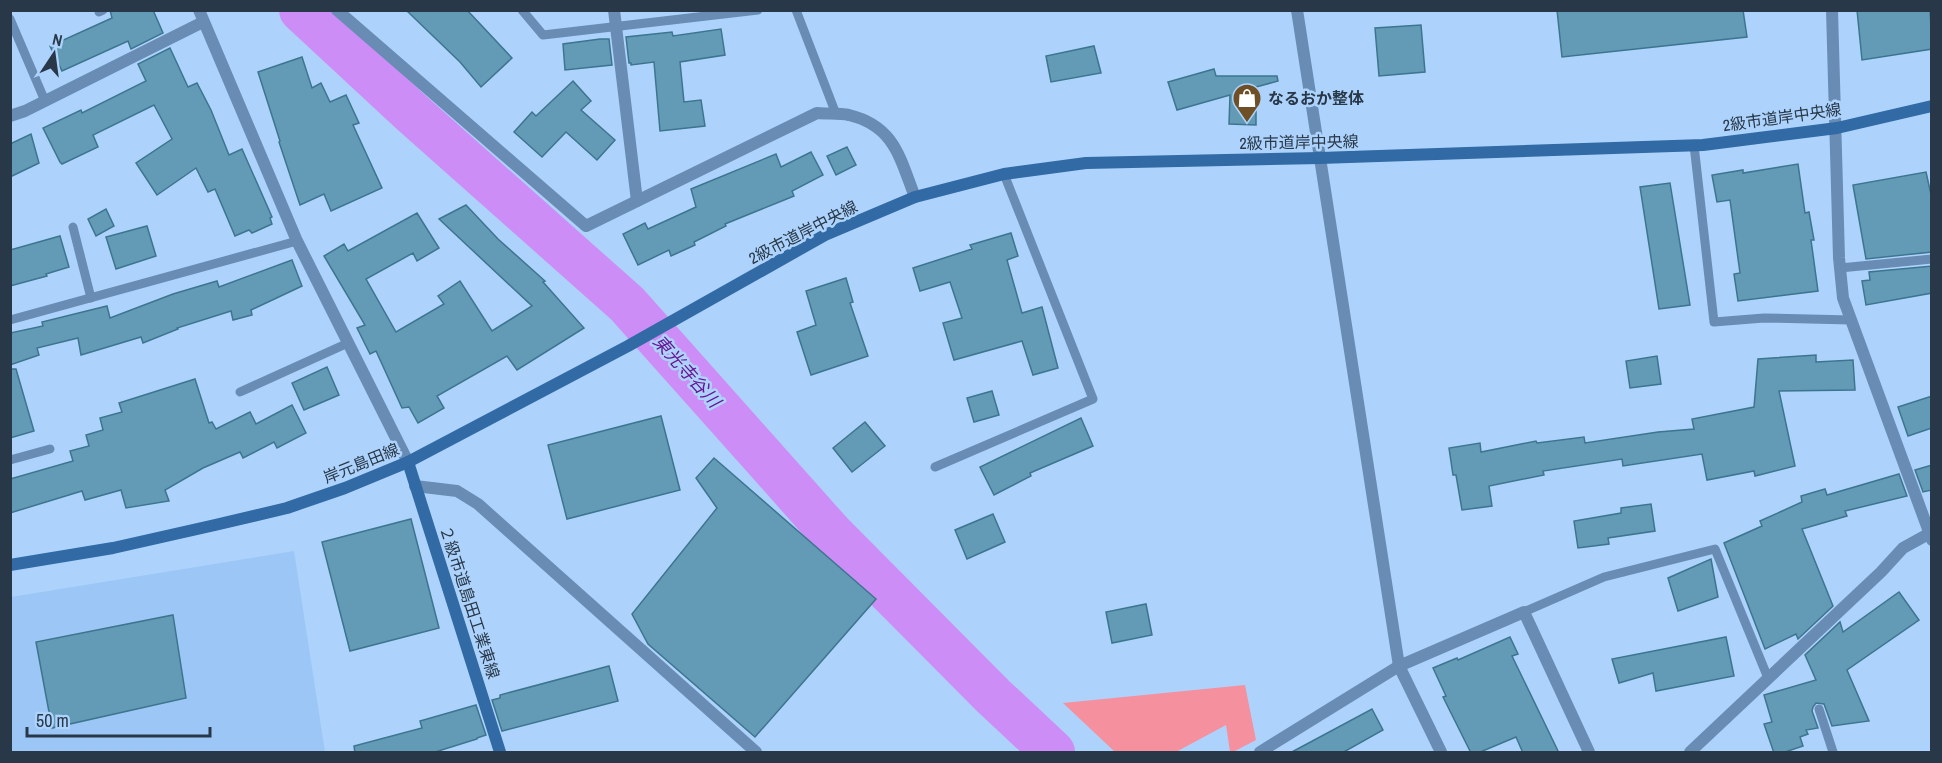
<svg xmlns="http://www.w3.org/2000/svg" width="1942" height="763" font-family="'Archivo Narrow','Noto Sans JP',sans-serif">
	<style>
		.built { fill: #9bc6f5 }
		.green { fill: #f5909f }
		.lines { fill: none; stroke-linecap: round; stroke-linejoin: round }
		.river { stroke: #cd8df7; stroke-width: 44 }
		.building { fill: #639bb7; stroke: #3d758f; stroke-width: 1.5 }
		.lane { stroke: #688cb4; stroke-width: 9 }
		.street { stroke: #688cb4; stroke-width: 12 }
		.secondary { stroke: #316aa4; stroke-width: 12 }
		.labels { text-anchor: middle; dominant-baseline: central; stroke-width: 5; stroke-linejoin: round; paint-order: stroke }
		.poi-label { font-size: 16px; font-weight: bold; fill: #283848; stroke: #add3fd; text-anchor: start }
		.street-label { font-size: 16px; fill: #283848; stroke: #add3fd }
		.water-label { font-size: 18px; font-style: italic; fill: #6b1494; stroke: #add3fd }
	</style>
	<rect width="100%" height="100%" fill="#add3fd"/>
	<!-- built -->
	<path class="built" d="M294 551 325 752H11V597Z"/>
	<!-- green -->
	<path class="green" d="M1245 685 1256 740 1233 752H1230L1226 725 1176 752H1115L1063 703Z"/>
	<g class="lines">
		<!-- river -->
		<path class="river" d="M301 10 412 113 627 304 831 533 993 696 1053 752"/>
	</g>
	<!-- building -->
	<g class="building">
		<path d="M110 10H153L163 33 131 49 128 41 62 71 50 46 112 18Z"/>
		<path d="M406 10H467L512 58 481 87 460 62Z"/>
		<path d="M1557 10H1743L1747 37 1562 57Z"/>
		<path d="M1857 10H1930L1932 49 1862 60Z"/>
		<path d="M1421 25 1425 72 1379 76 1375 28Z"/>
		<path d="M721 29 725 55 680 62 684 102 701 100 705 126 660 131 654 62 631 65V63H629L626 37 672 32 673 36Z"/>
		<path d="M600 39H609L612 65 565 70 563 44Z"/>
		<path d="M1094 46 1101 73 1051 82 1046 56Z"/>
		<path d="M170 48 188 87 197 83 211 110 229 155 242 149 272 217 270 218 272 224 252 233 249 230 235 236 215 189 208 192 196 168 157 195 136 163 172 139 154 105 93 135 98 147 62 164 60 162 43 128 81 110 82 113 146 81 138 64Z"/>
		<path d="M302 57 312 88 321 83 330 102 346 95 359 123 353 125 382 188 331 211 324 194 300 205 279 142 280 141 258 72Z"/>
		<path d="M1214 69 1216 76H1277L1278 81 1256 87V125L1229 124 1230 95 1177 110 1168 82Z"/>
		<path d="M573 81 591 101 581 110 615 140 597 160 566 132 542 157 514 132 532 112 536 116Z"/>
		<path d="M31 134 39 163 10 177V144Z"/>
		<path d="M847 147 856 165 836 175 827 156Z"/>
		<path d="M811 152 823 175 792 191 794 196 725 224 726 226 694 242 695 245 671 256 669 250 638 265 623 234 645 223 648 229 696 207 691 189 776 154 781 167Z"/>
		<path d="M1798 164 1805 213 1809 212 1814 240H1811L1818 291 1738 301 1734 274 1740 273 1730 200 1717 202 1712 175 1743 170V173Z"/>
		<path d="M1926 172 1932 199V252L1866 259 1853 185Z"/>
		<path d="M1670 183 1690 305 1659 309 1640 187Z"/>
		<path d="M466 205 498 239 545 281 543 282 584 328 517 370 507 356 437 396 444 408 418 423 409 407 402 408 376 351 370 354 357 328 365 325 324 256 344 244 348 251 417 213 439 248 417 261 413 253 366 279 396 332 444 304 438 296 460 281 492 331 532 306 439 219Z"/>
		<path d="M106 209 114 226 96 236 88 219Z"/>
		<path d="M147 226 156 256 116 269 106 237Z"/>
		<path d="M1011 233 1018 256 1007 260 1022 313 1042 307 1058 368 1033 375 1022 341 954 360 943 323 962 318 950 282 920 291 913 268 972 249 970 245Z"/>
		<path d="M60 236 69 267 46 274 47 276 10 286V250Z"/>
		<path d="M292 260 302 286 251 310 252 315 233 320 231 311 177 328 178 329 143 343 141 337 81 355 78 338 37 348 39 355 10 365V333L43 326 42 322 107 306 110 318 173 294 217 281 219 287Z"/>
		<path d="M1932 266V293L1866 305 1862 281 1870 280 1869 272Z"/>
		<path d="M846 278 853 302 850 303 868 356 811 375 797 332 816 325 806 291Z"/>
		<path d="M1816 355V362L1853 360 1855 390 1779 391 1795 466 1755 476 1754 471 1707 480 1702 454 1623 466 1622 459 1543 471 1544 475 1489 486 1492 506 1462 510 1456 475H1453L1449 448 1480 443 1481 452 1536 441 1537 443 1584 437 1585 443 1658 432 1694 429 1692 419 1754 407 1758 359Z"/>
		<path d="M1657 356 1661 384 1630 388 1626 361Z"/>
		<path d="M327 367 339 395 304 410 292 383Z"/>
		<path d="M10 369H16L34 431 10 438Z"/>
		<path d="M195 379 209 423 212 422 216 429 250 412 256 424 292 405 306 433 277 448 274 442 243 458 240 452 203 468 165 490 169 501 126 508 121 490 85 500 82 491 10 513V479L73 461 70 451 89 446 86 435 103 430 100 418 122 412 119 403Z"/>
		<path d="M992 391 999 415 974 422 967 398Z"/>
		<path d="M1932 396V428L1908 436 1898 407Z"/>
		<path d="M661 416 680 490 567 519 548 445Z"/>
		<path d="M1081 418 1093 446 1030 473 1031 476 994 495 980 467Z"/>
		<path d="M865 422 885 446 852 472 833 448Z"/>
		<path d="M714 458 876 599 755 737 648 644 632 614 717 508 696 478Z"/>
		<path d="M1932 465V490L1923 492 1915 470Z"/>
		<path d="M1899 474 1907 496 1845 511 1847 516 1802 529 1833 606 1798 639 1796 634 1765 649 1724 543 1762 526 1760 521 1802 502 1801 496 1825 489 1827 495Z"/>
		<path d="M1651 504 1655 531 1608 538 1609 544 1578 548 1574 521 1621 513V508Z"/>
		<path d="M993 514 1005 542 967 559 955 530Z"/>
		<path d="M411 519 439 628 350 651 322 542Z"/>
		<path d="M1711 559 1718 597 1678 611 1668 578Z"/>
		<path d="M1899 592 1919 620 1847 670 1869 721 1832 726 1824 704 1816 703 1813 707 1812 711 1818 728 1806 730 1808 734 1800 737 1803 746 1782 753H1774L1764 724 1772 722 1764 695 1816 680 1805 655 1840 622 1843 632Z"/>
		<path d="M1146 604 1152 635 1112 643 1106 612Z"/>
		<path d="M173 615 186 698 52 728 36 642Z"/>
		<path d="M1510 637 1518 654 1512 656 1559 753H1523L1516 737 1478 753H1471L1443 697 1446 696 1433 668 1457 658 1458 660Z"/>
		<path d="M1726 637 1734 676 1656 691 1653 673 1619 683 1612 659Z"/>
		<path d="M609 666 618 701 502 731 492 700 500 698V695Z"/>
		<path d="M476 705 486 735 477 738V739L432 753H355L354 746 422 728 420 721Z"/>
		<path d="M1372 709 1383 730 1342 753H1290Z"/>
	</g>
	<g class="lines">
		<!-- lane -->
		<g class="lane">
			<path d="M522 10 543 35 758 10"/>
			<path d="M796 10 836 114"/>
			<path d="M99 12 103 10"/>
			<path d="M10 19 45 101"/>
			<path d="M1694 145 1714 322 1764 318 1851 320"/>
			<path d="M73 227 91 298"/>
			<path d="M1840 268 1932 259"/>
			<path d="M10 320 297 241"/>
			<path d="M240 392 348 343"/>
			<path d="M10 460 50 449"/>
			<path d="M935 467 1093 399 1004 174"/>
			<path d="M1524 612 1604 577 1715 549 1768 678"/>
			<path d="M1819 709 1833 752"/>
		</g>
		<!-- street -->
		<g class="street">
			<path d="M199 10 297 241 408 462"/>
			<path d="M337 10 586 226 817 113C827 114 839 113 849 115 895 126 900 159 915 197"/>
			<path d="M614 10 637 201"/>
			<path d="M1297 10 1399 666 1441 752"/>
			<path d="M1832 10 1839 258 1843 298 1932 540"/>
			<path d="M10 116 25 111 203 22"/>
			<path d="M415 486 457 491 478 504 756 752"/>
			<path d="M1260 752 1399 666 1524 612 1589 752"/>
			<path d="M1690 752 1881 572 1903 548 1932 532"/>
		</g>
		<!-- secondary -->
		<g class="secondary">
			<path d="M408 462 500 752"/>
			<path d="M10 565 113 548 215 525 287 508 345 488 408 462 628 346 825 235 915 197 1004 174 1086 163 1320 158 1703 145 1837 128 1932 106"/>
		</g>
	</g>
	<!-- icons -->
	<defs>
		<g id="shop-pin" transform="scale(1.5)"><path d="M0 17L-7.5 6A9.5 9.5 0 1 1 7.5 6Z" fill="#6f4f25" stroke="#add3fd"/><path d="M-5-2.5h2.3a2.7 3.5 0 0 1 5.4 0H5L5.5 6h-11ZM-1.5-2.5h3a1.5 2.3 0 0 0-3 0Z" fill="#fff"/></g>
	</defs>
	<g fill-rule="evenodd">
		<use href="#shop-pin" x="1247" y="98"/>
	</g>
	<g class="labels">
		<!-- poi labels -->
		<g class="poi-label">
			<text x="1268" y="98">なるおか整体</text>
		</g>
		<!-- street labels -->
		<g class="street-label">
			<text transform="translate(1782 117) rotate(-8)">2級市道岸中央線</text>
			<text transform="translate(1299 142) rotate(-1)">2級市道岸中央線</text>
			<text transform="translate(803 232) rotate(-27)">2級市道岸中央線</text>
			<text transform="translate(361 463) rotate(-22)">岸元島田線</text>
			<text transform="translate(470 602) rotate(72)">２級市道島田工業東線</text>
		</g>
		<!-- water labels -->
		<g class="water-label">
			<text transform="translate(687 371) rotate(48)">東光寺谷川</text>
		</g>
	</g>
	<!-- border -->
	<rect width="1942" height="763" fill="none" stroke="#283848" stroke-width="24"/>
	<!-- north arrow -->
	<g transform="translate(54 54) rotate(13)" stroke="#add3fd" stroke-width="4.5" paint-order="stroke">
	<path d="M0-4.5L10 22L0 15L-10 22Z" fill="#283848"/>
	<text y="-9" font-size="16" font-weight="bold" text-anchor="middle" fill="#283848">N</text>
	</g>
	<!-- scale -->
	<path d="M27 727v9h183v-9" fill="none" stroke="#283848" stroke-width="3"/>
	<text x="36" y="727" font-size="18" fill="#283848" stroke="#add3fd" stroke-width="4.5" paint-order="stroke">50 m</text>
</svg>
